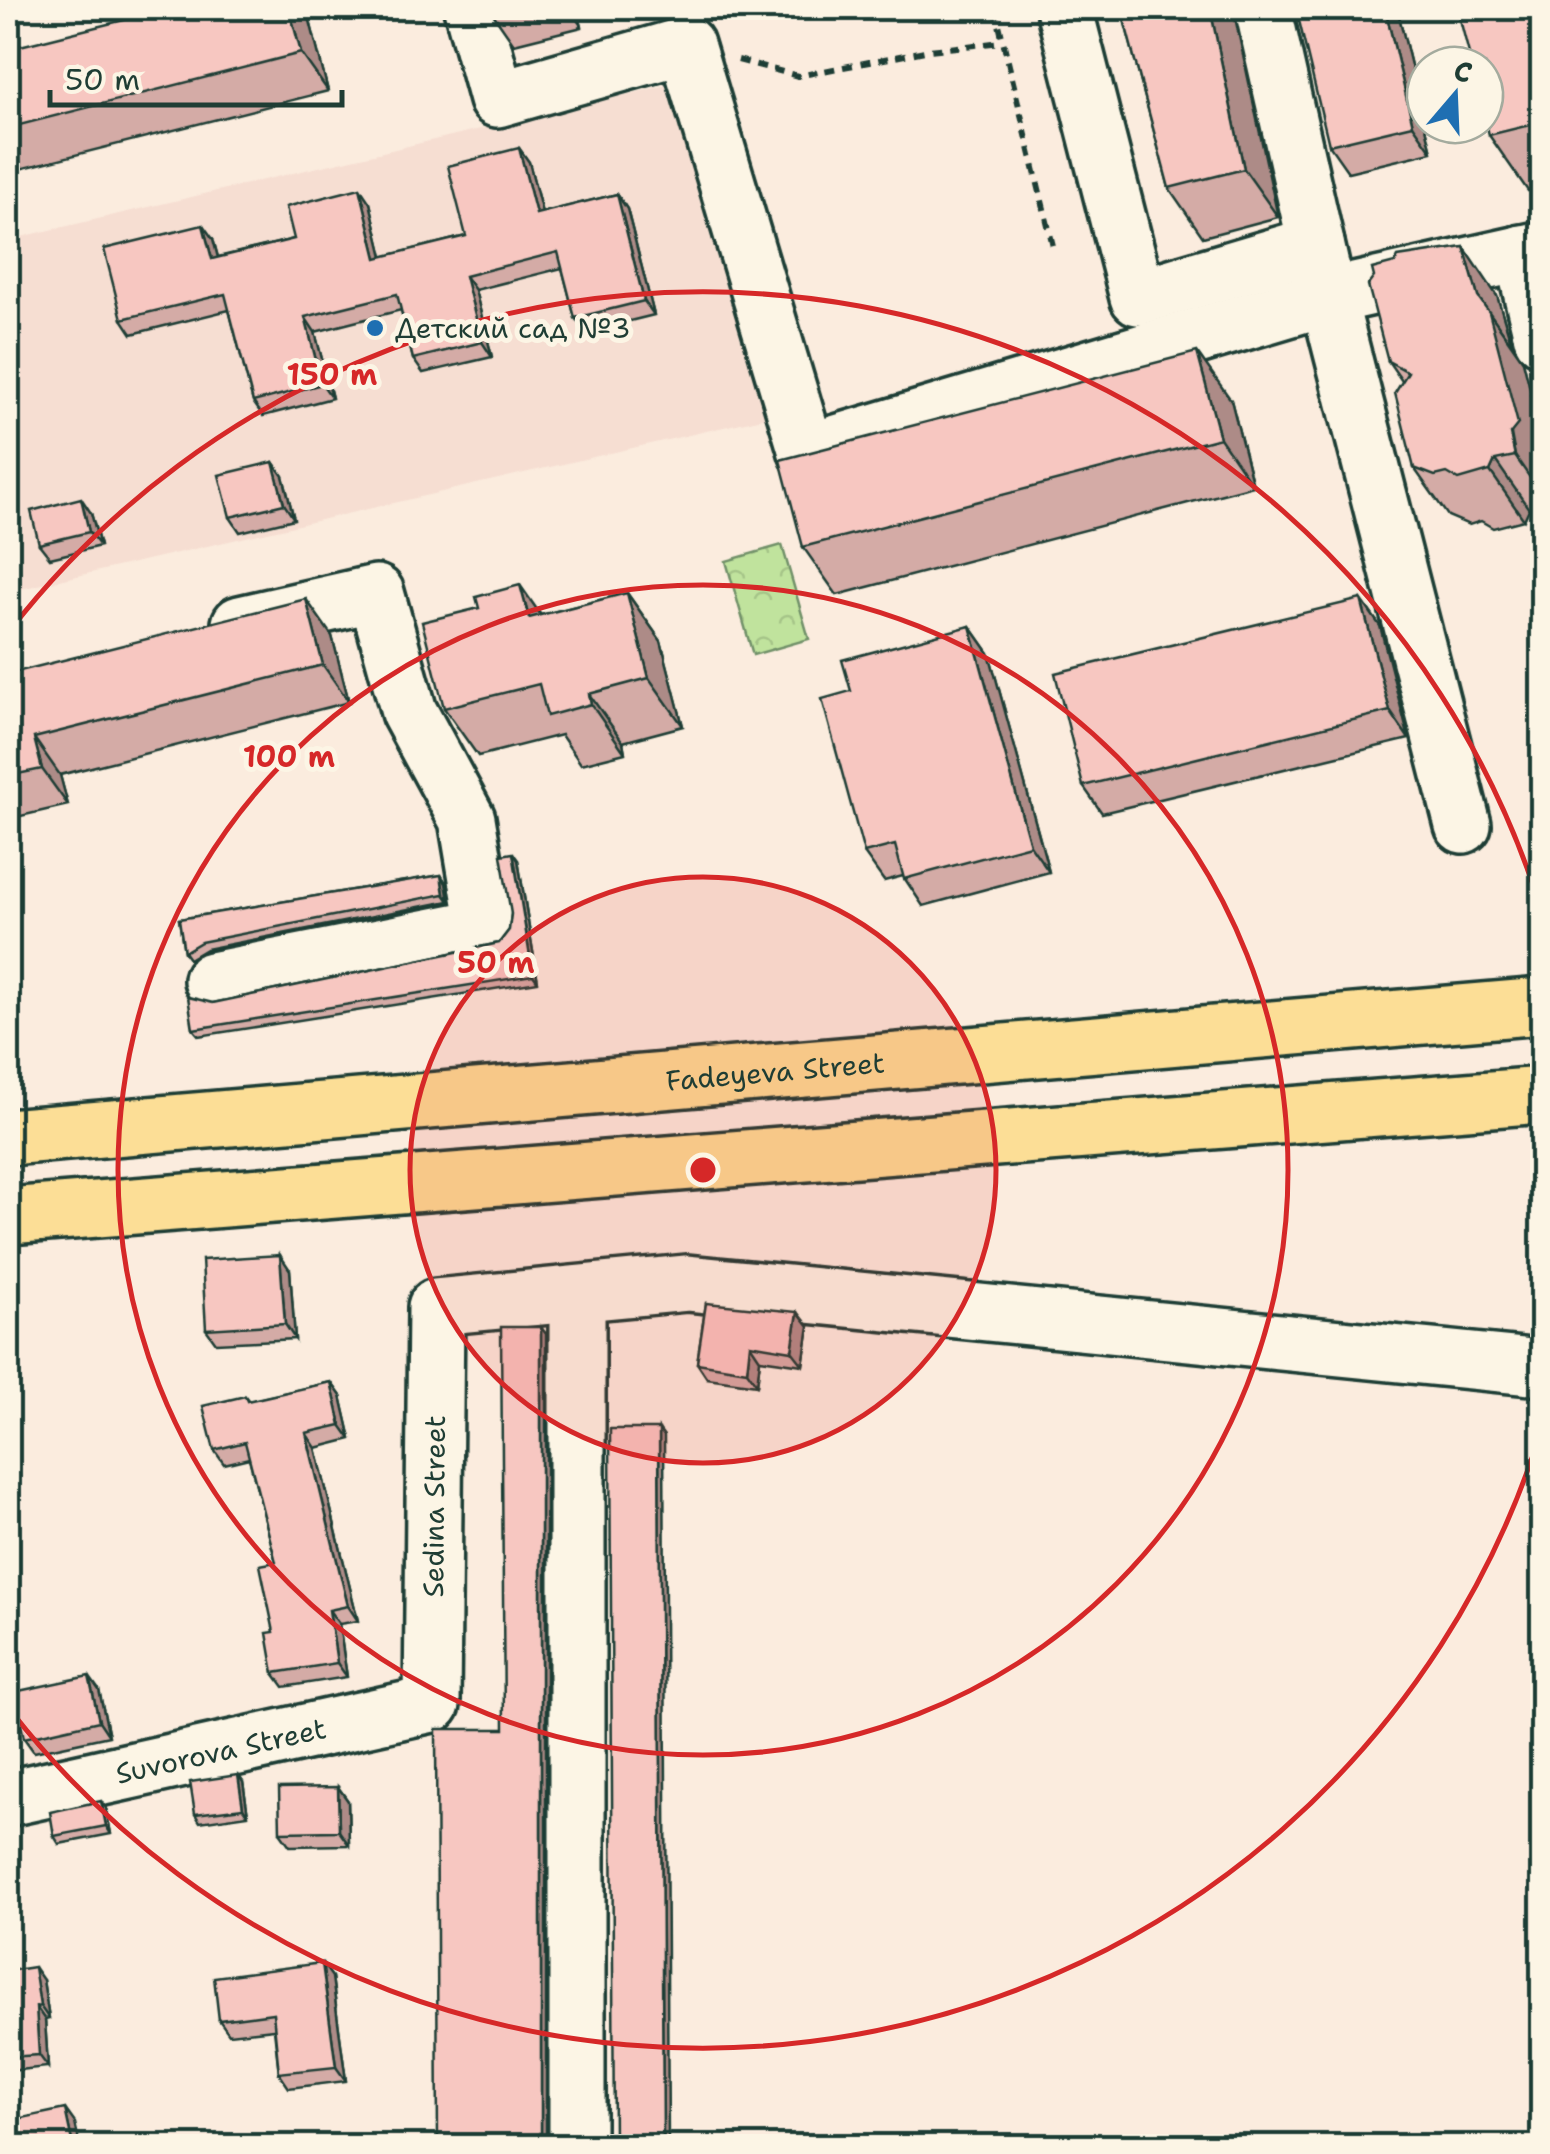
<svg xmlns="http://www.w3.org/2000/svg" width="1550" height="2154" font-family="'Shantell Sans',sans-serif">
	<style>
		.built { fill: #f6ded2 }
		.park { fill: url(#park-crowns); stroke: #709068; stroke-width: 2.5 }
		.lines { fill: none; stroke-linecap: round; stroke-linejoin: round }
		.minor-casing { stroke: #1f3d34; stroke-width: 62 }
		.major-casing { stroke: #1f3d34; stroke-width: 62 }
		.path { stroke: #1f3d34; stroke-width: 6; stroke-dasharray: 10 8; stroke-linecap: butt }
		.minor { stroke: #fcf5e5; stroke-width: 55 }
		.major { stroke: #fcde96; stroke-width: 55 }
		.wall { fill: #d4aba6; stroke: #1f3d34; stroke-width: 2.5 }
		.shaded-wall { fill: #ad8b87; stroke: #1f3d34; stroke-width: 2.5 }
		.building { fill: #f7c7c1; stroke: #1f3d34; stroke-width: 2.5 }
		.ring { fill: none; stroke: #d62828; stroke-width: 5 }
		.poi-dot { fill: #1f6fb2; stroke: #fcf5e5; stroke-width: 4 }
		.labels { text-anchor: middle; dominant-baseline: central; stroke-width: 10; stroke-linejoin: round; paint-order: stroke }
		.poi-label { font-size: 28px; fill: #1f3d34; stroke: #fcf5e5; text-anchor: start }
		.street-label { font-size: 28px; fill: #1f3d34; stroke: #fcf5e5 }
		.centre { fill: #d62828; stroke: #fcf5e5; stroke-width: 5 }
		.ring-label { font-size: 30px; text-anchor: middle; font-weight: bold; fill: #d62828; stroke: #fcf5e5; stroke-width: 10; stroke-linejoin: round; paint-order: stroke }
	</style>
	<defs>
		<pattern id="park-crowns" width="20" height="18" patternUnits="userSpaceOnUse" patternTransform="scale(2.5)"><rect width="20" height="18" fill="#c0e39d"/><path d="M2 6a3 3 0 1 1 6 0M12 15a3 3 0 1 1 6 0" fill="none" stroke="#a5c488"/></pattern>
	</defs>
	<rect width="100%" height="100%" fill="#fbecde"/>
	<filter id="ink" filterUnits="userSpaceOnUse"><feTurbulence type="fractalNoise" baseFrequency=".01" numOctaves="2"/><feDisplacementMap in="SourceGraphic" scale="20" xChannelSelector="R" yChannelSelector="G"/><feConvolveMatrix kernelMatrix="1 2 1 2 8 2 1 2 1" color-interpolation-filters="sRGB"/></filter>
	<g filter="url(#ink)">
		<!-- built -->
		<path class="built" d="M676 83 767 417 8 592V240Z"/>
		<!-- park -->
		<path class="park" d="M782 545 809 639 753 655 726 561Z"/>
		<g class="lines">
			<!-- minor casing -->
			<g class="minor-casing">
				<g id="minor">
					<path d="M472 8 497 99 686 45 807 452 1328 297 1463 825"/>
					<path d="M1064 8 1138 297 1316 244"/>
					<path d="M1263 8 1328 297 1542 249"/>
					<path d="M1522 253 1542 337"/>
					<path d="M212 980 485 926 467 819 409 712 376 593 240 624"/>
					<path id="s1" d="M8 1798 432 1704 436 1307 687 1283 1542 1368"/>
					<path d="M577 2146V1294"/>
				</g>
			</g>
			<!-- major casing -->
			<g class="major-casing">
				<g id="major">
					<path id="s2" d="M8 1137 1542 1006"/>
					<path d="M8 1216 1542 1095"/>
				</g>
			</g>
			<!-- path -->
			<g class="path">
				<path d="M995 8 1054 250"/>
				<path d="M738 60 798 76 930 50 1002 42"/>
			</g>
			<!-- minor -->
			<use href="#minor" class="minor"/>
			<!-- major -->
			<use href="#major" class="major"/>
		</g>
		<!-- wall -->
		<g class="wall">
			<path d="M489 8H577L582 27 514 44Z"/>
			<path d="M1121 8H1233L1278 217 1203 237 1169 188Z"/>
			<path d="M1397 8 1432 152 1348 172 1329 145Z"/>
			<path d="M1542 8V187L1528 191 1489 135Z"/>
			<path d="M309 17 328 91 8 172V49Z"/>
			<path d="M519 148 529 162 542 213 617 194 627 209 654 315 585 332 575 318 562 268 475 290 492 357 423 373 413 359 401 310 315 332 332 398 263 416 253 402 229 310 132 334 122 319 213 239 218 257 294 239 370 203 383 257 466 236Z"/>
			<path d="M1497 296 1512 345 1523 361 1542 436V506L1529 509 1524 520 1493 528 1481 521 1469 525 1448 516 1414 468 1402 381 1388 361Z"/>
			<path d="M1231 400 1253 486 837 595 803 547Z"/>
			<path d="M273 462 283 476 294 519 240 532 230 517Z"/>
			<path d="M91 513 100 546 50 558 39 544Z"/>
			<path d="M627 593 661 641 683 726 623 742 625 753 581 764 561 735 478 756 444 708 541 615Z"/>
			<path d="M1361 599 1380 626 1409 739 1102 813 1083 786Z"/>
			<path d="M970 626 989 653 1049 872 923 906 903 876 884 881 864 853 851 691Z"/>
			<path d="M332 636 349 702 60 775 68 805 8 819V674Z"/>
			<path d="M518 860 538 982 199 1036 193 1029 213 1003 499 943 509 930Z"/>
			<path d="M441 875 446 883 449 901 206 949 189 959 184 952 179 919Z"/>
			<path d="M290 1270 295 1339 216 1343 206 1329Z"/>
			<path d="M706 1303 809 1326 803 1365 760 1359 757 1385 707 1378 697 1363Z"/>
			<path d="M331 1382 341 1396 351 1439 316 1448 358 1621 339 1624 347 1677 284 1687 274 1673 276 1562 249 1458 224 1464 214 1450 245 1396 249 1401Z"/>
			<path d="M99 1690 109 1736 34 1752 24 1738Z"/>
			<path d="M238 1775 243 1782 248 1815 200 1822 195 1814Z"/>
			<path d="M338 1787 348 1801 349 1845 290 1846 280 1832Z"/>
			<path d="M106 1808 111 1834 59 1844 54 1836Z"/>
			<path d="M322 1963 332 1977 346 2081 289 2088 279 2073 274 2029 229 2034 219 2020Z"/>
			<path d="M8 1971 43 1980 49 2019 45 2020 48 2067 8 2071Z"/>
		</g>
		<!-- shaded-wall -->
		<g class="shaded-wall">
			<path d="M289 8H302L309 17 328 91 301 53Z"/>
			<path d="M569 8H577L582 27Z"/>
			<path d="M1210 8H1233L1278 217 1244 169Z"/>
			<path d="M1385 8H1397L1432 152 1413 125Z"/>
			<path d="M519 148 529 162 546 229 536 214Z"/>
			<path d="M360 188 370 203 387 273 377 258Z"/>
			<path d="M617 194 627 209 654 315 644 301Z"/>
			<path d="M203 225 213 239 222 273 212 259Z"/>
			<path d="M1464 247 1497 296 1512 345 1478 297Z"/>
			<path d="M465 276 475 290 492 357 482 342Z"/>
			<path d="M1489 312 1523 361 1542 436V495L1515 456Z"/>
			<path d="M305 317 315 332 332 398 322 384Z"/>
			<path d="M1197 352 1231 400 1253 486 1220 438Z"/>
			<path d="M1495 460 1529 509 1524 520 1490 471Z"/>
			<path d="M273 462 283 476 294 519 284 504Z"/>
			<path d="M81 498 91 513 100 546 89 532Z"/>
			<path d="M520 585 554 634 529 618Z"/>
			<path d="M627 593 661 641 683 726 649 678Z"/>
			<path d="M306 599 332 636 349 702 323 665Z"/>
			<path d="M1361 599 1380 626 1409 739 1390 711Z"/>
			<path d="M970 626 989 653 1049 872 1030 845Z"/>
			<path d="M589 694 623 742 625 753 591 704Z"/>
			<path d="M34 738 60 775 68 805 42 769Z"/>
			<path d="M513 853 518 860 538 982 533 975Z"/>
			<path d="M441 875 446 883 449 901 444 894Z"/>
			<path d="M280 1255 290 1270 295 1339 285 1324Z"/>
			<path d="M798 1312 809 1326 803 1365 792 1351Z"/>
			<path d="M541 1327 546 1334V2146H544L541 2139Z"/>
			<path d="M750 1344 760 1359 757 1385 747 1371Z"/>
			<path d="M331 1382 341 1396 351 1439 341 1425Z"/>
			<path d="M659 1429 664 1436 668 2146H663Z"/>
			<path d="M306 1433 316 1448 358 1621 348 1606Z"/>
			<path d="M329 1610 339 1624 347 1677 337 1663Z"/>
			<path d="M89 1676 99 1690 109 1736 99 1721Z"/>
			<path d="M238 1775 243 1782 248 1815 243 1808Z"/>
			<path d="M338 1787 348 1801 349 1845 339 1831Z"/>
			<path d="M101 1801 106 1808 111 1834 106 1826Z"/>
			<path d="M322 1963 332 1977 346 2081 336 2067Z"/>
			<path d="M34 1967 43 1980 49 2019 40 2006Z"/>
			<path d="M36 2007 45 2020 48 2067 39 2055Z"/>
			<path d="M65 2109 75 2123 80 2146H73Z"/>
		</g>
		<!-- building -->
		<g class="building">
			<path d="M172 8H289L301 53 8 128V49Z"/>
			<path d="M1121 8H1210L1244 169 1169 188Z"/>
			<path d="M1296 8H1385L1413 125 1329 145Z"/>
			<path d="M1457 8H1542V122L1489 135 1485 118V65H1472Z"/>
			<path d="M519 148 536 214 617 194 644 301 575 318 558 252 465 276 482 342 413 359 397 294 305 317 322 384 253 402 225 294 122 319 104 249 203 225 212 259 294 239 286 207 360 188 377 258 466 236 448 166Z"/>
			<path d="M1464 247 1478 297 1489 312 1518 424 1510 434 1515 456 1495 460 1490 471 1459 480 1447 473 1435 476 1414 468 1395 393 1408 372 1388 361 1368 285 1374 277 1372 269 1395 263 1398 257Z"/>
			<path d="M1197 352 1220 438 803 547 780 460Z"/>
			<path d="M273 462 284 504 230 517 219 475Z"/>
			<path d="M81 498 89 532 39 544 31 511Z"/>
			<path d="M520 585 529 618 627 593 649 678 589 694 591 704 547 716 539 684 444 708 422 622 479 608 476 597Z"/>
			<path d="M306 599 323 665 34 738 42 769 8 776V674Z"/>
			<path d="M1361 599 1390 711 1083 786 1055 673Z"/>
			<path d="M970 626 1030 845 904 879 895 845 864 853 822 699 851 691 842 660Z"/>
			<path d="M513 853 533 975 193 1029 188 997 213 1003 499 943 509 930 511 914 501 855Z"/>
			<path d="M441 875 444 894 201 942 184 952 179 919Z"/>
			<path d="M280 1255 285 1324 206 1329 202 1260Z"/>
			<path d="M706 1303 798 1312 792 1351 750 1344 747 1371 697 1363Z"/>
			<path d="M501 1327H541V2139L544 2146H438L436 1729H504Z"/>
			<path d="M331 1382 341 1425 306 1433 348 1606 329 1610 337 1663 274 1673 267 1633 274 1632 260 1565 276 1562 245 1442 214 1450 203 1406 245 1396 247 1401Z"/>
			<path d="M610 1429H659L663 2146H614Z"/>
			<path d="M89 1676 99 1721 24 1738 14 1692Z"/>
			<path d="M238 1775 243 1808 195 1814 190 1782Z"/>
			<path d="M338 1787 339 1831 280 1832 279 1788Z"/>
			<path d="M101 1801 106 1826 54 1836 50 1812Z"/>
			<path d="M322 1963 336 2067 279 2073 273 2013 219 2020 214 1977Z"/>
			<path d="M34 1967 40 2006 36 2007 39 2055 8 2057V1971Z"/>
			<path d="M65 2109 73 2146H8V2121Z"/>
		</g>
	</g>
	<!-- distance rings -->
	<circle cx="703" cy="1170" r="293" fill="#d62828" fill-opacity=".12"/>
	<g class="ring">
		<circle cx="703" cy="1170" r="293"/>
		<circle cx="703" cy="1170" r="585"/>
		<path d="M1540 1434A878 878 0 0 1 11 1711M11 629A878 878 0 0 1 1540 906"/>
	</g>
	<!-- markers -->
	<circle class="poi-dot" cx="375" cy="328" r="10"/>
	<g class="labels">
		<!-- poi labels -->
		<g class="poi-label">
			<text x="395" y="328">Детский сад №3</text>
		</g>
		<!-- street labels -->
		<g class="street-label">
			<text stroke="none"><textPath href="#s2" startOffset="770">Fadeyeva Street</textPath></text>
			<text stroke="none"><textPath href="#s1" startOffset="632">Sedina Street</textPath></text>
			<text stroke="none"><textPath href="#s1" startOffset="218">Suvorova Street</textPath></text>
		</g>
	</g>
	<circle cx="703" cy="1170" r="15" class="centre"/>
	<g class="ring-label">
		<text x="332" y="385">150 m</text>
		<text x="289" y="767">100 m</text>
		<text x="496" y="973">50 m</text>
	</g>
	<!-- margin -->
	<rect width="1550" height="2154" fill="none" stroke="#fcf5e5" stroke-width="40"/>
	<rect x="20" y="20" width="1510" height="2114" fill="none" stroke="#1f3d34" stroke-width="4" filter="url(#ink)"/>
	<!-- north arrow -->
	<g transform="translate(1455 95) rotate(19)"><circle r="48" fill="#fcf5e5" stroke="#a4ab9e" stroke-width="2.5"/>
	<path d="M0-8L18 38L0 25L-18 38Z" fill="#1f6fb2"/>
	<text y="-15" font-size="28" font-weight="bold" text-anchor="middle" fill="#1f3d34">С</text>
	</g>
	<!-- scale -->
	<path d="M50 90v15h292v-15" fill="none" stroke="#1f3d34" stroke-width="5"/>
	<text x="65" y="90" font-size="30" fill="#1f3d34" stroke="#fcf5e5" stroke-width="8" paint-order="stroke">50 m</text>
</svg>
